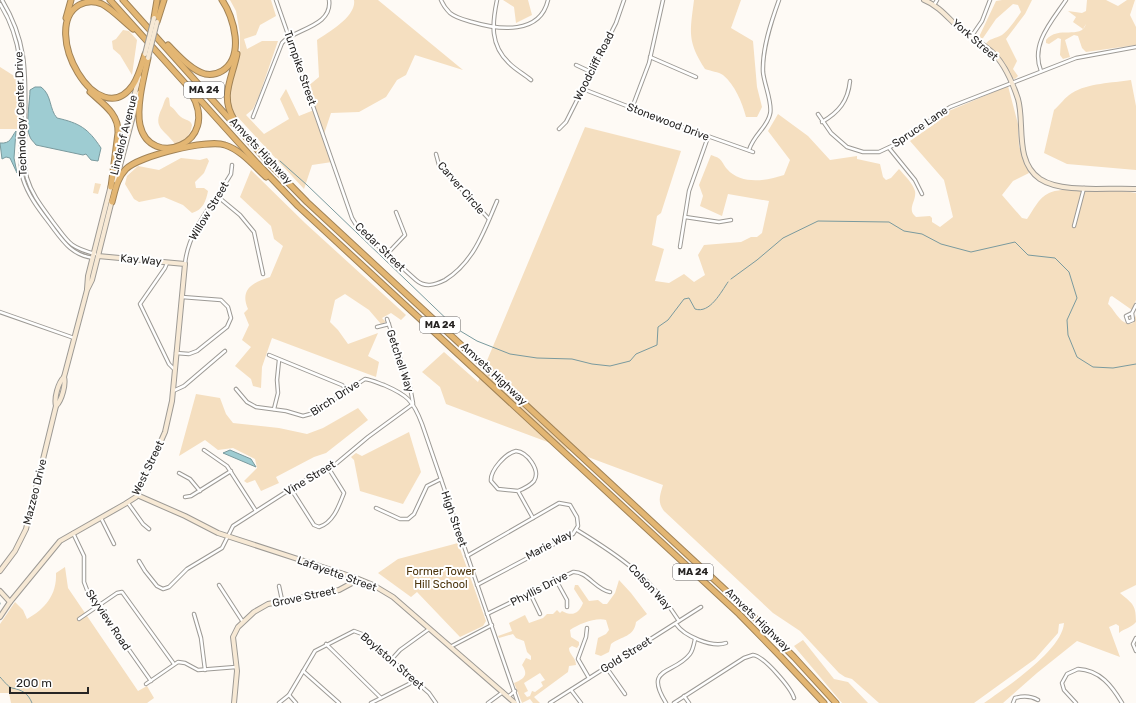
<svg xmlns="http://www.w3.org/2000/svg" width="1136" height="703" font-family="Rubik,sans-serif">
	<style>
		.green { fill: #f5dfc0; fill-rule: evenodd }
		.water { fill: #9eccd2; stroke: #7a9a9e }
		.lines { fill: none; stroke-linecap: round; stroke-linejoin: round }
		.stream { stroke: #7a9a9e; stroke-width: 1 }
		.street-casing { stroke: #9d9a95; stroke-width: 4.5 }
		.secondary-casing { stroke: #9d9a95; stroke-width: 6 }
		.highway-casing { stroke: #a18357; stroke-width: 7 }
		.street { stroke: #fff; stroke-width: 2.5 }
		.secondary { stroke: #f7e9d5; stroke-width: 4 }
		.highway { stroke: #e3b673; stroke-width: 5 }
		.secondary-bridge-casing { stroke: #9d9a95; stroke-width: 6; stroke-linecap: butt }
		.secondary-bridge { stroke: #f7e9d5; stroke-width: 4 }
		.labels { text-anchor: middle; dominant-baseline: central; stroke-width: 4; stroke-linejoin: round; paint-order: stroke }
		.shield { fill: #fff; stroke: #686666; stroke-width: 1 }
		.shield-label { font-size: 10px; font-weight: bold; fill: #272524 }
		.street-label { font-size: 11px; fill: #272524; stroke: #fff }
		.park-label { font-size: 11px; fill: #4c350d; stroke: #fff }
	</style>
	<rect width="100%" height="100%" fill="#fefaf5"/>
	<!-- green -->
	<g class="green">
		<path d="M230 0H271L276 16 260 25 256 35 244 39 247 49 262 41H278L259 96 253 109 246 115 264 134 289 119 280 99 286 89 299 116 314 110 307 87 319 77 317 40C328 33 357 16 354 0H378L463 70 415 55 406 75 397 80 386 97 359 112 331 113 323 137 332 162 312 165 304 189 234 113 228 97 240 52V34L236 11Z"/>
		<path d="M503 0H528L532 15 516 23 514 7Z"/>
		<path d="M694 0H741L731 28 753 41 757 87 762 107 757 117H746C742 102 735 85 723 75 719 72 710 71 705 69 687 41 690 32 694 0Z"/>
		<path d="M1002 0H1032L1025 14 1006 39 1017 61 1013 69 1018 76 1015 79 1011 78 997 54 985 45C989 38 995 39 1002 35 1009 30 1016 19 1021 12L1018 5 1013 4 996 19 981 41 978 39 996 1Z"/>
		<path d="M1087 0H1106L1118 6 1127 0H1135L1130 15 1136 27V45L1086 52 1082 48 1078 36 1074 35 1065 40 1070 57 1063 59 1060 55 1061 39 1058 38 1049 44 1046 43V40C1058 25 1081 40 1086 24L1083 29 1073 22 1076 17 1068 11 1082 13 1086 11Z"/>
		<path d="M123 30 129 31 137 40 132 75 120 55 113 49 112 41 116 39Z"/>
		<path d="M0 67 19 79 18 129H0Z"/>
		<path d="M1131 80 1136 106V170L1067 164 1044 153 1054 110C1060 105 1065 97 1072 93 1088 83 1112 83 1131 80Z"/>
		<path d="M1008 86 1018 124 1019 146 1029 173 1013 181 1002 195 1022 218 1027 219C1033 211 1038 198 1049 193 1064 186 1118 190 1136 193V300L1132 310 1112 296 1110 297 1108 304C1115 310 1121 327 1133 323L1136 315V585L1120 593C1133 604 1136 605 1136 622 1131 628 1125 628 1119 633V626L1116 624 1109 627 1120 657 1077 641 1037 673 1003 703H984C1006 687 1062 651 1064 623L1059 624 1058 633 1035 659 974 703H879L852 679 845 677 839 673 800 631 773 613 664 511C657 502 660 495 663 485L446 404 440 387 422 372 444 352 478 382 585 127 681 151 661 213 657 216 652 245 664 249 655 281 669 283 684 274 694 282 705 275 698 255 704 245 741 242 751 237H757L762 233 769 201 728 194 722 216 700 206 703 196 699 185 711 155C723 159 720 160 727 169 741 185 766 181 784 175L790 160 768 131 778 114 808 136 830 160 857 156V159L880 164 883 177 886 180 891 178 899 169C905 176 912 182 915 191 917 201 906 209 916 217L930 216 932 218V222L940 227 953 217 944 180 910 141 933 125 944 113Z"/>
		<path d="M167 97 169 98 170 106C175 109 177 114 181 117 186 121 190 119 192 125 191 134 185 142 175 144 164 129 152 128 162 108 164 104 164 100 167 97Z"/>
		<path d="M181 158 200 160 207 158 209 161 204 173 195 182 196 188H204L208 191C206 201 203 210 192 213L183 205 164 197 139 202 134 199 125 184 127 176 138 166 159 170Z"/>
		<path d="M251 170 305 223 406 315 401 320 391 313 382 318 386 322 381 324 369 310 345 294 335 300 330 322 338 330 348 344 378 333 368 356 379 362 376 377 272 338 262 367 261 388 253 386 251 379 235 366 251 347 242 340 249 325 244 313 248 309C239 289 254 282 270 277L283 246 274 239 271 226 240 197Z"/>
		<path d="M95 183 101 184 98 194 93 193Z"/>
		<path d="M196 394 220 398 226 414 233 423 279 428 307 434 323 428 358 408 368 420 326 453 314 457 276 477 279 483 261 491 255 480 247 483 244 481 257 468 255 459 233 448 218 450 205 440 179 456Z"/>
		<path d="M409 432 421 472 403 504 360 491 354 460 351 457 356 453 362 456Z"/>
		<path d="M458 543 486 621 483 626 460 637 417 592 411 597 378 573 398 559Z"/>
		<path d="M65 567 68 588 138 691 147 686 154 698 147 703H11L9 693H0V624L15 602 23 610 27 619C45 609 57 595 56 573Z"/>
		<path d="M619 580 631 593 647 614 636 622C634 637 622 636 611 644L609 652 601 656 595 654 598 638 606 634 609 630 606 620C596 617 579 624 570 630L571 637 579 642V645L577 648 572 646 569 648C569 655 576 657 576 665L569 666 568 672 534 697 540 703H533L530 699 522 703 514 683C524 679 529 675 522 665L526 658 531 660V656L527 652 524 641 516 638 513 634 499 638 498 636 512 631 509 623 525 615 529 623 543 618 547 614H553L557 610 560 613 562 611C573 617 579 613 583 603L574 589 575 585H578L589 601 598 600 603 604H607L615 593ZM540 673 545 680 541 682 543 686 535 692 532 691 530 696 527 697 524 693 528 691 524 683Z"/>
		<path d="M803 640 834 679 848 682 868 703H842L794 646Z"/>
	</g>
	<!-- water -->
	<g class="water">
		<path d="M35 87H41C52 95 49 109 57 118 79 123 88 128 101 148L98 161 91 160 86 154 83 155 36 145C34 142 31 140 30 137 25 128 30 100 30 90Z"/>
		<path d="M16 131 14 158 17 173 10 158 6 157 2 159 0 143C11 144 11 137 16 131Z"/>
		<path d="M230 450 251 459 256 467 223 453Z"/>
	</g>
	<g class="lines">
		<!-- stream -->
		<g class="stream">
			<path d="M280 161 307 185 457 329 477 341 510 354 537 358 572 359 592 364 610 366 630 361 636 354 657 345 658 327 668 320 684 299 689 298 695 309C710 314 721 292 728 282"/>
			<path d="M731 279 757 260 783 238 818 221 889 222 904 231 922 234 941 244 971 252 1015 242 1028 255 1055 258 1069 272 1077 298 1067 320 1068 335 1077 357 1093 367 1113 368 1136 364"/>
			<path d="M0 603V604"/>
			<path d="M0 677C3 680 8 687 12 688 22 690 28 693 32 703"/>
		</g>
		<!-- street casing -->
		<g class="street-casing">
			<g id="street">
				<path d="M2 0C30 46 25 81 25 132 25 147 23 163 27 178 32 195 43 208 53 222 69 243 69 247 95 254"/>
				<path d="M276 0 352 218 358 228 416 280C425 288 435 285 445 280 474 262 484 231 497 201"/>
				<path d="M441 0C443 5 446 9 450 13 456 18 465 20 472 22 499 30 540 35 548 0"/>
				<path d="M497 0C492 24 490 45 509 63 516 70 524 74 531 80"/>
				<path d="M0 4C27 47 21 89 21 137 21 151 19 166 23 179 29 198 42 213 53 228 65 244 73 255 93 258"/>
				<path d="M934 5 937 0"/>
				<path d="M971 37 982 21 990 0"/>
				<path d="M650 57 696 77"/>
				<path d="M576 65 591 72"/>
				<path d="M1041 71C1030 44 1052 21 1066 0"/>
				<path d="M583 89 668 122 753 152"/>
				<path d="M632 108 649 63 663 0"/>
				<path d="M818 114 831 133 847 147 863 152H879L894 145 950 107 1076 58 1136 47"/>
				<path d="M253 117 282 43C293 29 333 27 329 0"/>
				<path d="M822 122C839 112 848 101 850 81"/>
				<path d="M559 129 566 122 616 23 624 0"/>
				<path d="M889 148 915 180 922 194"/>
				<path d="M749 150C754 134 767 128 770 114 773 104 764 84 763 72 762 49 771 22 779 0"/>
				<path d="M436 154 439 165 489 219"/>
				<path d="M217 196 240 215 254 232 263 274"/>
				<path d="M685 217 719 222 731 220"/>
				<path d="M1074 226 1084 188"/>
				<path d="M680 247 689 191 708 137"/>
				<path d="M387 254 405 235 396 212"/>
				<path d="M167 263 165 268 140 304 169 364 174 369"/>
				<path d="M185 264C188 230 214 203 231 174L232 165"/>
				<path d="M0 312 74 338"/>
				<path d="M1132 313 1133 320 1128 322 1126 316 1132 313 1136 305"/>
				<path d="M387 319 410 387 413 403"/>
				<path d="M377 327 389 324"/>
				<path d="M176 353 189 354 197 351 227 327 231 318 228 307 221 300 182 297"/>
				<path d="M269 355 342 385 348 390"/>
				<path d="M236 389 247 402 256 407 286 411 303 416 314 413 365 379C372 380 378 383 384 385 407 395 413 400 422 424L518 703"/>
				<path d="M173 391 184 386 225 351"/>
				<path d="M274 409 278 393 277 380 279 360"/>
				<path d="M204 450 227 466 256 511"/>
				<path d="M179 473 190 479 200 491"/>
				<path d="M291 489 314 525 319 527C333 523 339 506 344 493L329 469"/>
				<path d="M518 491C523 489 530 486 534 481 541 470 527 452 516 451 506 453 490 470 491 481L498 489 518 491 533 518"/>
				<path d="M185 497 191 496 231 471"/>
				<path d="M128 503 143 524 149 529"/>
				<path d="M376 508 400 519H408L414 514 427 486 441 479"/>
				<path d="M101 518 114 544"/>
				<path d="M577 530C618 555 653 579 679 621"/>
				<path d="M73 533 84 556V582L87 590 151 681"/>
				<path d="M467 556 559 503 570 505 577 517 578 526 573 534 477 585"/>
				<path d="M139 561 145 571 157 586 163 589 169 587 187 569 222 548 233 526 300 483 331 468 368 437 413 404"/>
				<path d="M556 580 567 600V607"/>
				<path d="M219 585 243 622"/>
				<path d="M279 586 282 600"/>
				<path d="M530 593 540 614"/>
				<path d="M194 614 201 638 205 670"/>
				<path d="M487 614 573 572C587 571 596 590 610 592"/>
				<path d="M79 619 117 593 122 592 174 664"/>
				<path d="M676 624C684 636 712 648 726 643"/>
				<path d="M587 628 586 637 578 659 589 678"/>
				<path d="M1136 638 1133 644 1136 651"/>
				<path d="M326 644 381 698"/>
				<path d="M450 647 492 625"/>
				<path d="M391 660 400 650 429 629"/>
				<path d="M606 667 625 694"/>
				<path d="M303 671 339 703"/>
				<path d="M146 684 178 662 185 663 198 670 236 667"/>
				<path d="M571 690 581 703"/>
				<path d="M289 695 296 703"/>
				<path d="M509 696 515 691"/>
				<path d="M684 696 689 703"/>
				<path d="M279 703 289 695 315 651 354 631 362 634 429 693 436 703"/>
				<path d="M371 703 409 684 414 680"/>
				<path d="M488 703 503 692"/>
				<path d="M550 703 701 607"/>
				<path d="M666 703C643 666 674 675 690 654 693 650 694 644 695 639"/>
				<path d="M674 703 744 658 753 655C764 656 791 688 794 698"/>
				<path d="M1013 703 1015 698C1022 696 1031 696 1038 700"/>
				<path d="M1076 703 1064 690 1062 683 1067 674 1078 669C1100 670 1112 686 1122 703"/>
			</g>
		</g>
		<!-- secondary casing -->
		<g class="secondary-casing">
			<g id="secondary">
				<path d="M924 0C939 6 948 18 959 28 970 37 984 44 994 54 1005 65 1013 84 1018 99 1025 123 1014 161 1040 179 1063 194 1109 187 1136 189"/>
				<path d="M115 171 139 77"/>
				<path d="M116 181 139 93"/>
				<path d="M87 289 88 276 111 185"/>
				<path d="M56 406C54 398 58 383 64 377L87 290 92 280 112 200"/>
				<path d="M137 495 185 516 218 533 356 578 373 585 393 597 515 703"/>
				<path d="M0 571 15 551 26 529 56 406C62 400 66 384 64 377"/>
				<path d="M0 591 10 602"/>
				<path d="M0 617 10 602 60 541 125 504 136 497 165 432 172 401 185 264 98 256"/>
				<path d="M234 703 237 671 233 637 238 627 254 612 268 604 339 590 352 583 356 578"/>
			</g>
		</g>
		<!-- highway casing -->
		<g class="highway-casing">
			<g id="highway">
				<path d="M110 0 257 163 298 206 739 614 780 656 824 703"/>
				<path d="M123 0 268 162 307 202 746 609 794 657 836 703"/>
				<path d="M66 18 71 0"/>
				<path d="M154 18 157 0"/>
				<path d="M157 22 164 0"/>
				<path d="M133 29C123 21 113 10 102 4 95 1 86 1 79 5 39 29 98 135 133 85 139 76 142 64 145 54"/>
				<path d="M168 45C178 55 191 70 205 74 211 75 217 74 222 71 245 57 234 17 222 0"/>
				<path d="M148 58C144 76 136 107 140 125 150 170 222 144 191 93"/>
				<path d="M90 92C103 104 119 114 118 133L111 187"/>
				<path d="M235 121C219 97 232 79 237 54"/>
				<path d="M112 202C115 191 117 178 126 169 139 156 208 139 225 145 241 150 254 166 266 177"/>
			</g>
		</g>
		<!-- street -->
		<use href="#street" class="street"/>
		<!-- secondary -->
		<use href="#secondary" class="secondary"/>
		<!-- highway -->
		<use href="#highway" class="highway"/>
		<!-- secondary-bridge casing -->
		<g class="secondary-bridge-casing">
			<g id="secondary-bridge">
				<path d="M145 54 154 18"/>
				<path d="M148 58 157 22"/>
			</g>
		</g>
		<!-- secondary-bridge -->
		<use href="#secondary-bridge" class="secondary-bridge"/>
	</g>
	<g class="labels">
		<!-- shield labels -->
		<g class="shield">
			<rect x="184" y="82" width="40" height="16" rx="3"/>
			<rect x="420" y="317" width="40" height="16" rx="3"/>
			<rect x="673" y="564" width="40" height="16" rx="3"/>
		</g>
		<g class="shield-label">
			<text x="204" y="90">MA 24</text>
			<text x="440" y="325">MA 24</text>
			<text x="693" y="572">MA 24</text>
		</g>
		<!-- street labels -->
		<g class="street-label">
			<text transform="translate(975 40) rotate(41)">York Street</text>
			<text transform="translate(594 66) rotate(-63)">Woodcliff Road</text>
			<text transform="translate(300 68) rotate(71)">Turnpike Street</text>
			<text transform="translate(21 114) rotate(-92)">Technology Center Drive</text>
			<text transform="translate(668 122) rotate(21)">Stonewood Drive</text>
			<text transform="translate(920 127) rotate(-34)">Spruce Lane</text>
			<text transform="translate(124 135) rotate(-76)">Lindelof Avenue</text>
			<text transform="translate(261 151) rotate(47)">Amvets Highway</text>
			<text transform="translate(461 188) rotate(49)">Carver Circle</text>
			<text transform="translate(209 211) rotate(-59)">Willow Street</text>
			<text transform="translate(380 247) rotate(44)">Cedar Street</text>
			<text transform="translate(141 260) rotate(5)">Kay Way</text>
			<text transform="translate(400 361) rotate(72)">Getchell Way</text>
			<text transform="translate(494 374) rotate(43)">Amvets Highway</text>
			<text transform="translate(335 398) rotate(-33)">Birch Drive</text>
			<text transform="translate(148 468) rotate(-64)">West Street</text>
			<text transform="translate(310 478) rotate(-31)">Vine Street</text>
			<text transform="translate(35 492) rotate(-76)">Mazzeo Drive</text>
			<text transform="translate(454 519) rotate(71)">High Street</text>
			<text transform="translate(549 545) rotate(-28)">Marie Way</text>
			<text transform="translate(337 574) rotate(20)">Lafayette Street</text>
			<text transform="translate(650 587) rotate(47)">Colson Way</text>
			<text transform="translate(539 589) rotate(-27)">Phyllis Drive</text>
			<text transform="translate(304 597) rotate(-12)">Grove Street</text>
			<text transform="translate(108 620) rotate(56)">Skyview Road</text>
			<text transform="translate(758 620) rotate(44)">Amvets Highway</text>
			<text transform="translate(626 655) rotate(-32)">Gold Street</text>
			<text transform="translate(392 661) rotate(41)">Boylston Street</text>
		</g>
		<!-- park labels -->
		<g class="park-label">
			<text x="441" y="571">Former Tower<tspan x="441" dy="13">Hill School</tspan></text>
		</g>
	</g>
	<!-- scale -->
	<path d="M10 687v6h78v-6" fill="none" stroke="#272524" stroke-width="2"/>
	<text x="16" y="687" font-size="12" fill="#272524" stroke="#ffffff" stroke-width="3" paint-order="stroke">200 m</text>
</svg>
